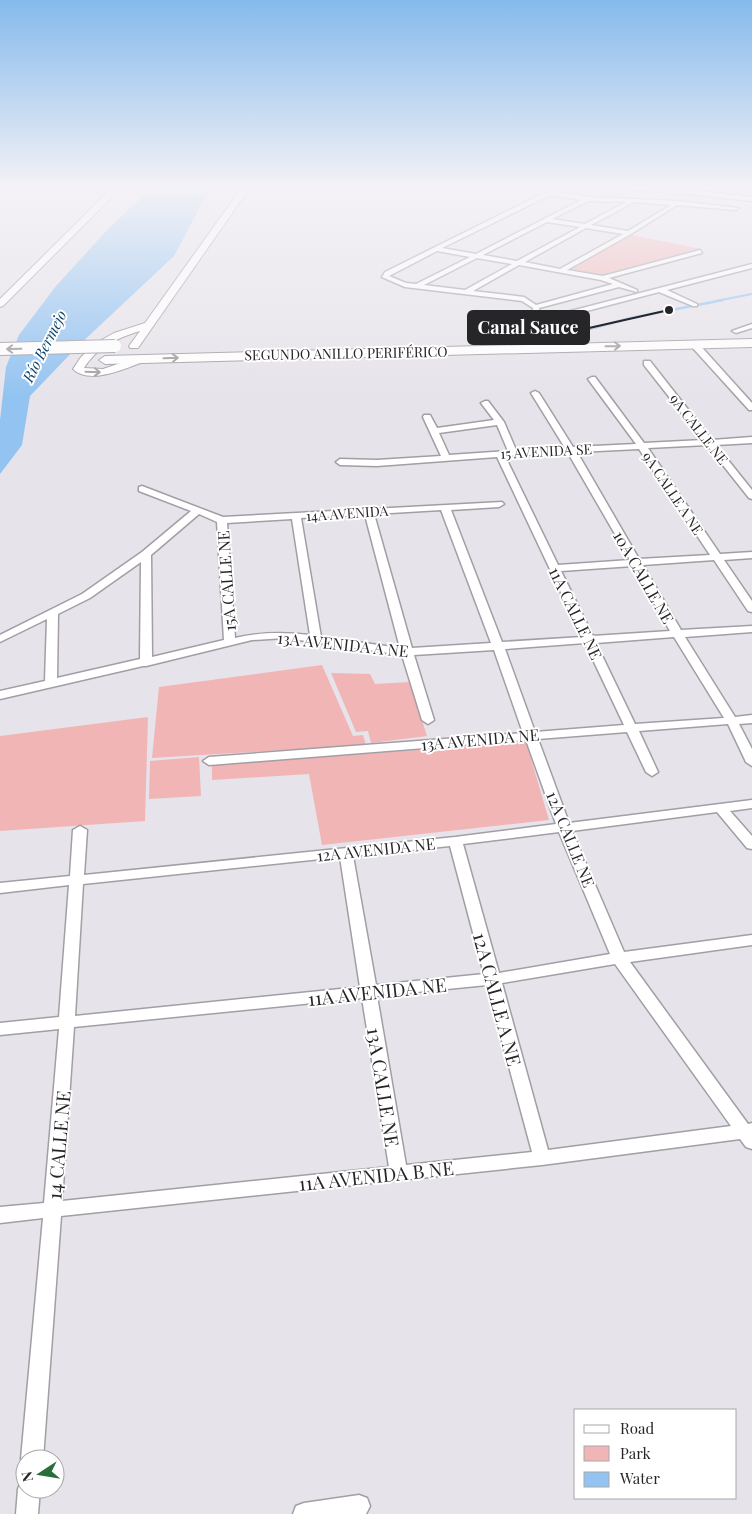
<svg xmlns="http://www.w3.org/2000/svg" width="752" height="1514" font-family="'Playfair Display',serif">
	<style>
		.green { fill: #f1b5b6 }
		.water { fill: #92c3f1 }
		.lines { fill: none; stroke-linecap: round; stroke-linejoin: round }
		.stream-far1 { stroke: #92c3f1; stroke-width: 2 }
		.stream { stroke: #92c3f1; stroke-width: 2.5 }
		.street-casing { stroke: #a29ea4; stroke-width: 3 }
		.secondary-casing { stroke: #a29ea4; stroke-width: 2 }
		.primary-casing { stroke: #a29ea4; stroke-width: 2 }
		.street { fill: #fff; fill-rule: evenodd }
		.secondary { fill: #fff; fill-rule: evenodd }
		.primary { fill: #fff; fill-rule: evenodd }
		.primary-bridge-casing { stroke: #a29ea4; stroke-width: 14; stroke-linecap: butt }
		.primary-bridge { stroke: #fff; stroke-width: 12 }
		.oneway { stroke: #9d9d9e }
		.labels { text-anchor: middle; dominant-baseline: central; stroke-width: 4; stroke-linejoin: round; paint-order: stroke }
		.far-street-label { font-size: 14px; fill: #262527; stroke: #fff }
		.far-water-label { font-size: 15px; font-style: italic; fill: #0a436d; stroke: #fff }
		.street-label { font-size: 16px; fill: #262527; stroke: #fff }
		.near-street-label { font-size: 19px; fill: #262527; stroke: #fff }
		.leader { fill: none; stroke: #262527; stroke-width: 2 }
		.callout-dot { fill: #262527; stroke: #fff; stroke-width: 2 }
		.callout { fill: #262527; stroke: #262527; stroke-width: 2 }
		.callout-label { font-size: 18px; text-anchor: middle; font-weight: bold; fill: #fff }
	</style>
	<rect width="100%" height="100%" fill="#e7e3ea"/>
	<!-- green -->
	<g class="green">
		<path d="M632 235 701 249 600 276 569 270Z"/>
		<path d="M322 665 353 736 363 735 366 745 152 758 159 687Z"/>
		<path d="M331 673 370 674 375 684 410 682 427 736 371 743 368 731 356 732Z"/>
		<path d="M148 717 145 821 0 831V736Z"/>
		<path d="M526 742 549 820 322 845 309 774 212 780V765Z"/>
		<path d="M199 757 201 796 149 799 150 761Z"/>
	</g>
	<!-- water -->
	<path class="water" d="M154 186H211L174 256 79 345 30 396 22 445 0 474V420L6 367 19 335 56 286 108 229Z"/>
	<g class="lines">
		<!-- stream-far1 -->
		<path class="stream-far1" d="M716 301 752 294"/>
		<!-- stream -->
		<path class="stream" d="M590 329 630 318 723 300"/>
		<!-- street casing -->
		<g class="street-casing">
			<g id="street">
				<path d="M558 186H566L555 192 587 197 677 201 739 208 736 210 677 205 631 234 567 270 603 276 700 250 702 253 609 278 637 290V292L619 287 539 308 540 319 752 264V268L667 290 697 304V306H693L659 292 480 339 476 337 477 335 533 321V308L522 301 405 287 382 277 385 272ZM550 195 581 200 476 254 442 248ZM588 201 626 202 585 224 552 219ZM634 202 671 205 628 231 591 225ZM547 222 580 227 517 261 483 255ZM586 228 623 234 560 269 525 262ZM437 251 470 257 416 284 406 283 389 276ZM477 258 512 264 465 290 424 285ZM519 265 601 280 613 284 536 305 524 297 473 291Z"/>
				<path d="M584 186 690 190 752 197V201L690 194Z"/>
				<path d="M752 324V328L736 333 732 331Z"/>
				<path d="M691 342H697L752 403V410H749L691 346Z"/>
				<path d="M644 361H650L712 440 752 437V443L716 445 752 490V499L749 498 707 445 648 448 720 554 752 552V558L724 560 752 601V612L748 611 714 560 643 565 681 630 752 626V632L685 637 735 717 752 715V723L739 724 752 749V766L746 762 728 724 639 731 658 772 652 776 646 772 627 732 538 739 569 823 752 800V808L730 811 752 836V849L747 848 717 812 572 831 624 952 752 935V945L630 962 748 1124 752 1123V1149L746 1147 740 1139 542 1165 61 1216 43 1459H25L24 1466 21 1459 43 1218 0 1223V1207L44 1203 59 1029 0 1035V1023L59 1017 69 885 0 893V883L70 876 73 830 80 826 87 830 84 875 455 837 556 824 526 740 209 765 203 761 209 757 523 733 494 650 414 655 434 720 428 724 422 720 402 655 285 638 252 640 146 666H143L0 699V691L45 681 47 619 0 642V635L82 594 142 552 191 511 139 491V487L142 486 223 517 502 502 504 504 499 507 451 510 502 642 582 637 497 457 377 466 340 465 336 462 340 459 377 460 441 456 423 417 424 415H430L437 428 494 420 481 403 485 401H488L504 422 516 450 565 448 531 393 535 391 539 393 573 447 636 444 588 379 592 377H595L644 443 703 440 644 365ZM497 425 508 451 449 455 439 433ZM639 449 710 555 639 559 577 452ZM568 453 630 560 558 565 505 456ZM441 510 491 643 412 648 374 514ZM199 514 217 522 224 640 152 657 151 555ZM365 515 400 648 321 637 301 518ZM292 519 310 635C284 632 261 632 235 638L227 523ZM141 562 140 659 57 678 58 614 90 598ZM633 566 670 631 593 636 561 571ZM674 637 724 718 635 724 596 643ZM585 643 624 725 535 732 505 649ZM559 832 610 954 499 973 463 844ZM450 846 484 974 376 985 353 856ZM340 857 360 987 75 1016 83 884ZM615 964 731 1126 548 1150 502 983ZM487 985 532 1152 406 1165 377 996ZM362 998 389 1167 62 1201 74 1027Z"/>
				<path d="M25 1480V1489H40L38 1514H16L18 1489 21 1481Z"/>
				<path d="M359 1495 367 1498 370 1506 366 1514H293L296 1506 304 1503Z"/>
			</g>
		</g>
		<!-- secondary casing -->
		<g class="secondary-casing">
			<g id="secondary">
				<path d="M114 186H123L3 306 0 307V299Z"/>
				<path d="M243 186H251L138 348H130L129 346 140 331C117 338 97 347 84 368L103 369 144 355 149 358 148 360C129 367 90 386 73 369L81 357 96 343 114 333 145 323Z"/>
			</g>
		</g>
		<!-- primary casing -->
		<g class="primary-casing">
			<path id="primary" d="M752 339V347L105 364 99 360 105 356Z"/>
		</g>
		<!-- street -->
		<use href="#street" class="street"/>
		<!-- secondary -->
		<use href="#secondary" class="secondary"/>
		<!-- primary -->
		<use href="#primary" class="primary"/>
		<!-- primary-bridge casing -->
		<g class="primary-bridge-casing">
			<path id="primary-bridge" d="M0 349 115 346"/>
		</g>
		<!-- primary-bridge -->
		<use href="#primary-bridge" class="primary-bridge"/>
	</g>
	<!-- one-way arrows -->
	<defs><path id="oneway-shaft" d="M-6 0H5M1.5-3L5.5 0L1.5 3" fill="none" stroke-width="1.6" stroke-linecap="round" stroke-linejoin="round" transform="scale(1.25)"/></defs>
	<g class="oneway">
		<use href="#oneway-shaft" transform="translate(613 346) rotate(-1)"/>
		<use href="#oneway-shaft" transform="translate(14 349) rotate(179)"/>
		<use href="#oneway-shaft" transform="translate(171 358) rotate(-2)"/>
		<use href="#oneway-shaft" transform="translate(93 372) rotate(2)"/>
	</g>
	<!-- sky -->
	<linearGradient id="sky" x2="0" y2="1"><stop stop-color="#85baec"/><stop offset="0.47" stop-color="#f4f2f6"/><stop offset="1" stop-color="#f4f2f6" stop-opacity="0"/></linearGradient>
	<rect width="752" height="398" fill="url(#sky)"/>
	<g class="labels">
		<!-- far-street labels -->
		<g class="far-street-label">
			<text transform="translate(346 353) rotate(-1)">SEGUNDO ANILLO PERIFÉRICO</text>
			<text transform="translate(699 429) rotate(52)">9A CALLE NE</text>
			<text transform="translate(546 451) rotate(-3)">15 AVENIDA SE</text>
			<text transform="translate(673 493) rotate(56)">9A CALLE A NE</text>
			<text transform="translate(347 513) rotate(-4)">14A AVENIDA</text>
		</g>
		<!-- far-water labels -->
		<g class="far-water-label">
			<text transform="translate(44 346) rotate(-63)">Río Bermejo</text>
		</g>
		<!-- street labels -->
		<g class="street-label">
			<text transform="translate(644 577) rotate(60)">10A CALLE NE</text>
			<text transform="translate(226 581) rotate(-94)">15A CALLE NE</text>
			<text transform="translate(576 613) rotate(64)">11A CALLE NE</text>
			<text transform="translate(343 644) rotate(6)">13A AVENIDA A NE</text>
			<text transform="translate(480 739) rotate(-5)">13A AVENIDA NE</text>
			<text transform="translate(571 839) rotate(68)">12A CALLE NE</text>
			<text transform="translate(376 849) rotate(-6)">12A AVENIDA NE</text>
		</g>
		<!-- near-street labels -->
		<g class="near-street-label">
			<text transform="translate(377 991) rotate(-6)">11A AVENIDA NE</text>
			<text transform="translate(498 999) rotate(75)">12A CALLE A NE</text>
			<text transform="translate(384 1087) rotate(81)">13A CALLE NE</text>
			<text transform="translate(58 1145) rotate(-85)">14 CALLE NE</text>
			<text transform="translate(376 1175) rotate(-6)">11A AVENIDA B NE</text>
		</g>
	</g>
	<!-- callouts -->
	<path class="leader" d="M669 310L589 328"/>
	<circle class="callout-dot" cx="669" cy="310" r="5"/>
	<rect class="callout" x="468" y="311" width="121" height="33" rx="5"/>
	<g class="callout-label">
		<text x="528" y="334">Canal Sauce</text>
	</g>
	<!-- legend -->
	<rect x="574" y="1409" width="162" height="90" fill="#ffffff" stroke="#a8a8a9"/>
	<rect x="584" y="1425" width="25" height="8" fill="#ffffff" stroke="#a8a8a9"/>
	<text x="620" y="1434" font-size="15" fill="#262527">Road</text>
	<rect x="584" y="1446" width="25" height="15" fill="#f1b5b6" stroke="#a8a8a9"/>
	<text x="620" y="1459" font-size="15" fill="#262527">Park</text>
	<rect x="584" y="1472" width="25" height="15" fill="#92c3f1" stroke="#a8a8a9"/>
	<text x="620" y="1484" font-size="15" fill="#262527">Water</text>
	<!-- north arrow -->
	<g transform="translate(40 1474) rotate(258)"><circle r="24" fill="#ffffff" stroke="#a8a8a9"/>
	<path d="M0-4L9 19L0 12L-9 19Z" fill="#296f3b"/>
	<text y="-8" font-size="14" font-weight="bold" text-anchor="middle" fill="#262527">N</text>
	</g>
</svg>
